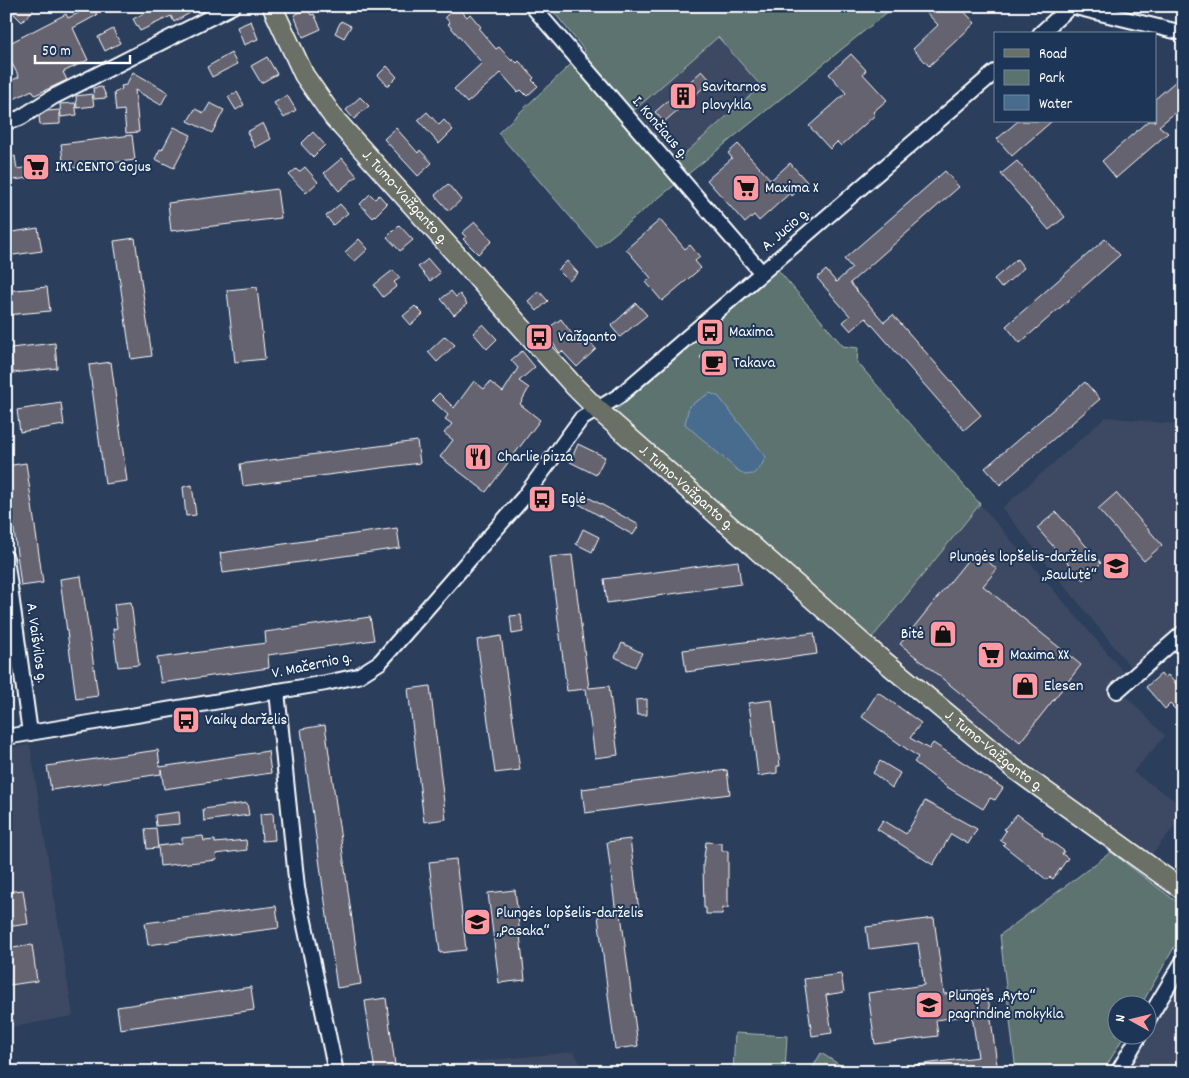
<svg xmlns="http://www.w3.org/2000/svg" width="1189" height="1078" font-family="Dekko,sans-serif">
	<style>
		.built { fill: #3c4962 }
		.green { fill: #5b736f; stroke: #adb9b7; fill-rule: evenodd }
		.water { fill: #476c8e; stroke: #91a7bb }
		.building { fill: #65636f; stroke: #fff }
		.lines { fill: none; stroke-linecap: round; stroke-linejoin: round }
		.minor-casing { stroke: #fff; stroke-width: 18 }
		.major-casing { stroke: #fff; stroke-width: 22 }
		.minor { stroke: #1d3557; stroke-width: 14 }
		.major { stroke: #6b7065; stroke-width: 19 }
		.labels { text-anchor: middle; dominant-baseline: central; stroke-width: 4; stroke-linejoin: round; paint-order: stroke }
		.poi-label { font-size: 16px; fill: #fff; stroke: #1d3557; text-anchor: start }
		.street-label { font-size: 16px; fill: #fff; stroke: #1d3557 }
	</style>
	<rect width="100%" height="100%" fill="#2b3e5c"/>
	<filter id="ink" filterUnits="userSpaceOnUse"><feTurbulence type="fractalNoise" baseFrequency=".02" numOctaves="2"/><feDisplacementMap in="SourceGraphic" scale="10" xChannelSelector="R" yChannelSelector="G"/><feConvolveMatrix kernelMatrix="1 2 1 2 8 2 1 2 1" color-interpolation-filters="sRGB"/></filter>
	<g filter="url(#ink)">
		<!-- built -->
		<g class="built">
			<path d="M718 37 761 86 674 163 630 113Z"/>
			<path d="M1106 417 1183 425V625L1132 669 1002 508Z"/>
			<path d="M980 504 1133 683 1125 695 1165 736 1133 772 1183 806V816L1151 855 1004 746 872 638Z"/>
			<path d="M30 745 73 1016 6 1028V749Z"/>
			<path d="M1183 976V1072H1127Z"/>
			<path d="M574 1052 585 1072H449V1064Z"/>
		</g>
		<!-- green -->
		<g class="green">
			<path d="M549 6H895L597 248 498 133 585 51ZM718 37 761 86 674 163 631 113Z"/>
			<path d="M778 270 843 346 858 348 857 362 980 504 872 638 615 411Z"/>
			<path d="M1111 852 1181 905 1183 932 1141 1005 1116 1006V1036H1124L1103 1072H1016L1000 935Z"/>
			<path d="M735 1033 787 1036 785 1072H733Z"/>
			<path d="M821 1053 851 1072H810Z"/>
		</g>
		<!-- water -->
		<path class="water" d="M710 393 719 397 766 457 760 468 753 474 745 475 736 469 685 424 689 406Z"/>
		<!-- building -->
		<g class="building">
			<path d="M6 6H37L22 22Z"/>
			<path d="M93 6 97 15 73 28 88 60 63 72 67 80 35 95 32 90 6 103V83L19 77 6 52V45L66 14 68 18Z"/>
			<path d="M158 6H190L187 7 190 13 174 22 171 16 140 31 133 19Z"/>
			<path d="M457 6 467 17 470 14 481 27 479 29 496 49 499 47 512 61 513 59 517 63 519 61 534 78 532 80 538 86 527 96 521 90 518 92 501 73 467 103 454 89 482 63 448 24 450 23 445 17Z"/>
			<path d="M933 6H959L975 23 929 66 913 49 938 25 926 12Z"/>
			<path d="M308 9 311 15 314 14 321 29 303 37 294 15Z"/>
			<path d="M251 21 258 39 244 45 237 27Z"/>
			<path d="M341 21 351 26 344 38 335 33Z"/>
			<path d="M113 29 120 43 105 51 98 37Z"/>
			<path d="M231 53 237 64 212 77 207 67Z"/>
			<path d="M851 54 866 70 863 74 887 100 873 112 875 115 841 146 837 142 830 149 809 126 846 93 829 74Z"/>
			<path d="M267 57 277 74 261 83 251 66Z"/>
			<path d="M387 66 397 77 388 86 378 75Z"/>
			<path d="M702 71 711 81 664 122 655 112Z"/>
			<path d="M133 72 168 92 161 105 135 90 139 132 126 133 124 110 116 111 114 93 122 89 121 86 126 85Z"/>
			<path d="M1183 75V106L1159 126 1168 133 1116 178 1102 161 1148 121H1155V99Z"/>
			<path d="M102 87 107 98 94 99 93 88Z"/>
			<path d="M237 92 244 105 236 110 228 97Z"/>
			<path d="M92 94 94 106 77 108 76 96Z"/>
			<path d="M287 95 296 110 284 118 274 103Z"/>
			<path d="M360 97 369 106 354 119 346 110Z"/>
			<path d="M75 103 77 115 61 117 60 104Z"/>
			<path d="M210 103 224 110 212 133 188 121 195 109 204 113Z"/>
			<path d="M60 110V124L40 125 39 116 47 111Z"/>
			<path d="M427 112 439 125 444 120 453 130 439 144 418 120Z"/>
			<path d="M1018 121H1052L1012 156 997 139Z"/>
			<path d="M263 123 271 139 255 148 247 132Z"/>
			<path d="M174 127 191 135 174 168 155 159 160 149 162 150Z"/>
			<path d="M396 128 418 153 420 150 432 163 418 176 384 139Z"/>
			<path d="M313 132 325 145 313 157 301 144Z"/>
			<path d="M132 135 135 160 64 169 61 144Z"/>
			<path d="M738 144 771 180 790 163 807 182 792 196 790 193 759 221 754 215 745 223 707 180 732 158 728 153Z"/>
			<path d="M15 156 17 169 42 165 44 176 6 181V158Z"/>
			<path d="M342 158 357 176 339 191 324 173Z"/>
			<path d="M1017 161 1065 217 1049 230 1001 174Z"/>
			<path d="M305 167 318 182 306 193 289 175 296 169 299 172Z"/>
			<path d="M945 171 959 187 850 283 884 322 893 315 981 415 964 430 866 318 851 331 843 322 850 316 817 278 826 270 836 282 852 268 844 259Z"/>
			<path d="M448 184 461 200 449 211 435 195Z"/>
			<path d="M277 189 281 218 171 231 168 203Z"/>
			<path d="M370 194 375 199 379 195 387 204 373 218 360 204Z"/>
			<path d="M340 204 348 213 333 225 326 216Z"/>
			<path d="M660 220 685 249 690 245 700 257 695 261 701 268 662 301 646 282 651 278 626 249Z"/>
			<path d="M475 222 492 241 478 254 463 239 466 237 462 233Z"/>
			<path d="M399 225 413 240 400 251 387 237Z"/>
			<path d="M38 228 42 251 6 256V233Z"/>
			<path d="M135 238 152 356 131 359 114 241Z"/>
			<path d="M359 239 368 249 354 262 345 252Z"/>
			<path d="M1105 239 1120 255 1020 343 1006 326Z"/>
			<path d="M428 259 440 273 430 281 418 267Z"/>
			<path d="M1017 259 1024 268 1001 288 994 279Z"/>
			<path d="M567 261 578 273 569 281 558 270Z"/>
			<path d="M393 270 400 278 394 282 397 286 383 297 374 285Z"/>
			<path d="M47 287 50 311 6 315V291Z"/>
			<path d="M257 287 265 359 235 362 227 290Z"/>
			<path d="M451 291 456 297 460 294 467 304 454 315 441 299Z"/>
			<path d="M539 291 548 301 537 311 528 301Z"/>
			<path d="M636 303 647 315 620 337 611 326Z"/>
			<path d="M415 306 423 314 411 325 403 316Z"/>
			<path d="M561 319 580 345 587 339 596 349 577 367 562 351 560 353 544 331Z"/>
			<path d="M483 324 497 339 487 349 473 333Z"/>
			<path d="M445 336 455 345 437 362 428 352Z"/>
			<path d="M55 343 57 368 13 373 10 348Z"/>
			<path d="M710 348 722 362 711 371 700 357Z"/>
			<path d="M522 351 535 367 519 381 529 388 520 404 540 420 486 492 440 457 453 440 444 433 452 424 445 419 448 415 432 400 439 393 454 408 474 381 484 389 490 382 503 392 518 368 511 360Z"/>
			<path d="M111 362 127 481 105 484 89 365Z"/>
			<path d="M1085 382 1100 399 1000 485 985 468Z"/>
			<path d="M61 403 64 425 20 432 17 410Z"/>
			<path d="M417 441 420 463 243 486 240 464Z"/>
			<path d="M578 444 605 457 596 475 570 462Z"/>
			<path d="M26 463 43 583 21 586 6 466Z"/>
			<path d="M192 485 196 515 186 516 183 487Z"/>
			<path d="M1116 493 1162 545 1144 561 1098 509Z"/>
			<path d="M584 495 639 525 633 535 579 504Z"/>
			<path d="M1056 512 1101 563 1083 580 1037 528Z"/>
			<path d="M397 528 400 548 223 573 220 553Z"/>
			<path d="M583 529 599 537 592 552 576 544Z"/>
			<path d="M975 551 997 569 983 586 1081 665 1020 742 900 644Z"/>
			<path d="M572 555 589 688 609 686 618 755 595 758 586 689 567 691 550 557Z"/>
			<path d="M738 561 741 584 607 603 604 579Z"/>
			<path d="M81 576 98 696 76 699 60 579Z"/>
			<path d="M131 602 139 665 118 667 113 629 117 628 114 604Z"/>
			<path d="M521 615 523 632 512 634 510 616Z"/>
			<path d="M370 617 374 640 268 655 269 668 161 683 157 658 266 643 265 632Z"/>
			<path d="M814 633 817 654 686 672 683 650Z"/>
			<path d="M501 636 520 770 495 773 477 640Z"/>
			<path d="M622 643 642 653 635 667 615 657Z"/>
			<path d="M1161 674 1164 678 1168 675 1183 692V717L1170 704 1165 709 1146 687Z"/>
			<path d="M430 686 446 819 424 822 408 689Z"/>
			<path d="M878 692 921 723 910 738 929 749 933 743 1003 788 995 800 990 798 983 809 947 787 914 762 918 757 862 717Z"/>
			<path d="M647 699V715H637L636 700Z"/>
			<path d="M772 700 780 766H777V773L758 776 749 703Z"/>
			<path d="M325 725 361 984 337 988 301 729Z"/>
			<path d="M158 750 160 767 268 751 271 773 164 789 161 769V774L51 790 47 766Z"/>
			<path d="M880 761 900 773 892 788 873 773Z"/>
			<path d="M727 770 730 794 585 813 582 789Z"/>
			<path d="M925 801 977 829 968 844 951 834 933 865 877 829 883 820 906 834Z"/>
			<path d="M247 803 249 815 204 821 203 809Z"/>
			<path d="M179 812 180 824 156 826 155 815Z"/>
			<path d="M273 813 275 840 262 841 260 814Z"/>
			<path d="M1017 814 1043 833 1042 835 1064 851 1062 854 1068 858 1053 879 1050 877 1047 880 1003 845 1005 843 1000 840 1006 831 1004 829Z"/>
			<path d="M156 828 158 848 147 849 145 829Z"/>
			<path d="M203 836 204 841 215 840V843L246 840 247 850 216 854 217 860 160 866 158 846 182 843V838Z"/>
			<path d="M630 839 639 911 616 914 607 842Z"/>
			<path d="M706 842 722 843V851H728V908H723L722 914H706V908H704L703 865Z"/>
			<path d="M456 859 466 950 440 953 429 862Z"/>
			<path d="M23 890 28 924 6 927V892Z"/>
			<path d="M515 890 525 980 499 983 488 893Z"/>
			<path d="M276 906 279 928 148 945 145 923Z"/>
			<path d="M621 914 638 1046 615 1049 598 916Z"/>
			<path d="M934 918 944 994 987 989 998 1072H916V1065L978 1057 972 1015 936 1020 938 1036 875 1044 868 993 924 985 918 943 869 949 866 927Z"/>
			<path d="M32 945 37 981 10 985 8 973H6V949Z"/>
			<path d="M841 974 844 992 826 995 832 1033 812 1036 804 979Z"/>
			<path d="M251 987 254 1010 120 1029 117 1007Z"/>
			<path d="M386 998 396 1072H375L365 1001Z"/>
		</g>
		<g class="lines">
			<!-- minor casing -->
			<g class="minor-casing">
				<g id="minor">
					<path d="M532 6 762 273"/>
					<path d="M1071 6 1183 33"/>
					<path d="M1040 34 1071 6"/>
					<path d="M6 122 20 118 53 97 233 6"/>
					<path d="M6 558 30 733"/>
					<path d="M277 691 297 888 336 1072"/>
					<path d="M1117 691 1183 633"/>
					<path d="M6 737 326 683 358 676 380 662 524 497 581 419 619 396 995 72"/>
					<path d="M1146 1023 1183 961"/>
					<path d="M1118 1072 1139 1036"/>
				</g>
			</g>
			<!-- major casing -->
			<g class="major-casing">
				<g id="major">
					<path id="s1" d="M272 6 304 75 334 118 574 386 597 409 867 647 1013 768 1183 890"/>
				</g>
			</g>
			<!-- minor -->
			<use href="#minor" class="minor"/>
			<!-- major -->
			<use href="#major" class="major"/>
		</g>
	</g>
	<!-- icons -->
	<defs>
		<g id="building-square" transform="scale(1.4375)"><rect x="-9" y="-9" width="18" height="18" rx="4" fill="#ff9aa2" stroke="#1d3557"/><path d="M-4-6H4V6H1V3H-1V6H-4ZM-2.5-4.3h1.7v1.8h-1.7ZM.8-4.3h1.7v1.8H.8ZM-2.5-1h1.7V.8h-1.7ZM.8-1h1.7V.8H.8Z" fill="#111"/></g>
		<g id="supermarket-square" transform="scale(1.4375)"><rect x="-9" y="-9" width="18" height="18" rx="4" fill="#ff9aa2" stroke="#1d3557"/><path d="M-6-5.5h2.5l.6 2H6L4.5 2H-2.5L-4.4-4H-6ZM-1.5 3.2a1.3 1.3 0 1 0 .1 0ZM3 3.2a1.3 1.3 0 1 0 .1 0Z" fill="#111"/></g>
		<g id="bus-square" transform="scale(1.4375)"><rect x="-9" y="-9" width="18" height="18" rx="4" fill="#ff9aa2" stroke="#1d3557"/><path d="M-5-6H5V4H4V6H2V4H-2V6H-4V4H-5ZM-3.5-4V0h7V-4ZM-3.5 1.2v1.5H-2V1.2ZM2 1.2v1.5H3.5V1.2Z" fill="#111"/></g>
		<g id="cafe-square" transform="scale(1.4375)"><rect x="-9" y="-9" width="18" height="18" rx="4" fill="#ff9aa2" stroke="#1d3557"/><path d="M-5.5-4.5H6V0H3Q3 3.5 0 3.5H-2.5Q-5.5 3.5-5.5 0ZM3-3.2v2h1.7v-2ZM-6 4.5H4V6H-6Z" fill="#111"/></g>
		<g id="restaurant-square" transform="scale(1.4375)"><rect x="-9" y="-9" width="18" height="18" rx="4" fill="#ff9aa2" stroke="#1d3557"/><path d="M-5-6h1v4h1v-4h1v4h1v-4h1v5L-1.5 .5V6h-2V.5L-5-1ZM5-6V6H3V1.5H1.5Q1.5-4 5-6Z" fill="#111"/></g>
		<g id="school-square" transform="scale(1.4375)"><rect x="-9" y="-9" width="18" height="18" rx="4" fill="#ff9aa2" stroke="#1d3557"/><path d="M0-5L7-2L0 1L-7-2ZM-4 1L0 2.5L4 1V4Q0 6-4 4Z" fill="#111"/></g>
		<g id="shop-square" transform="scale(1.4375)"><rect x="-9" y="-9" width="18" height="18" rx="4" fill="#ff9aa2" stroke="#1d3557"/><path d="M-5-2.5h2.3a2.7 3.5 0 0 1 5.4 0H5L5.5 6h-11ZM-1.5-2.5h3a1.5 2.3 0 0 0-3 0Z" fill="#111"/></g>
	</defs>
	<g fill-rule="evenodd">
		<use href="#building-square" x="683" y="96"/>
		<use href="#supermarket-square" x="36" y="167"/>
		<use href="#supermarket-square" x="746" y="188"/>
		<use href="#bus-square" x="710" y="332"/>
		<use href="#bus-square" x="539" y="337"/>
		<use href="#cafe-square" x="714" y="363"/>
		<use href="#restaurant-square" x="478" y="457"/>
		<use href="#bus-square" x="542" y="499"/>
		<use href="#school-square" x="1116" y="566"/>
		<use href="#shop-square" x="943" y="634"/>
		<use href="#supermarket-square" x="991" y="655"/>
		<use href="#shop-square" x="1025" y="686"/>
		<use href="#bus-square" x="186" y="720"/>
		<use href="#school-square" x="477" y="922"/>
		<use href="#school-square" x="929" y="1005"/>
	</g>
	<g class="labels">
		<!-- poi labels -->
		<g class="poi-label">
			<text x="702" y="87">Savitarnos<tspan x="702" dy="18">plovykla</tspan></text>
			<text x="55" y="167">IKI CENTO Gojus</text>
			<text x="765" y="188">Maxima X</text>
			<text x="729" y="332">Maxima</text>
			<text x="558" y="337">Vaižganto</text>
			<text x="733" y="363">Takava</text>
			<text x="497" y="457">Charlie pizza</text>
			<text x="561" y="499">Eglė</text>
			<text x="1097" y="557" text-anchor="end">Plungės lopšelis-darželis<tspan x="1097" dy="18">„Saulutė“</tspan></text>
			<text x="924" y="634" text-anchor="end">Bitė</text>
			<text x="1010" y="655">Maxima XX</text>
			<text x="1044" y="686">Elesen</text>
			<text x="205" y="720">Vaikų darželis</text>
			<text x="496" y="913">Plungės lopšelis-darželis<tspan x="496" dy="18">„Pasaka“</tspan></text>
			<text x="948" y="996">Plungės „Ryto“<tspan x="948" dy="18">pagrindinė mokykla</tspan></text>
		</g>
		<!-- street labels -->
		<g class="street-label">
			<text transform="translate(660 128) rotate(49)">I. Končiaus g.</text>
			<text stroke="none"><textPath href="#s1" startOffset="235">J. Tumo-Vaižganto g.</textPath></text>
			<text transform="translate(786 230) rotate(-41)">A. Jucio g.</text>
			<text stroke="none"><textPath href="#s1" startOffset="640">J. Tumo-Vaižganto g.</textPath></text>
			<text transform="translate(36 643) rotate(82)">A. Vaišvilos g.</text>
			<text transform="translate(312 666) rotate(-12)">V. Mačernio g.</text>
			<text stroke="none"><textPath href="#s1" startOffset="1045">J. Tumo-Vaižganto g.</textPath></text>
		</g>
	</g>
	<!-- margin -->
	<rect width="1189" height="1078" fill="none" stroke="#1d3557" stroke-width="25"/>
	<rect x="12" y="12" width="1164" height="1053" fill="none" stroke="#fff" stroke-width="2" filter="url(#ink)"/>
	<!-- legend -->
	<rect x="994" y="32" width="162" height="90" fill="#1d3557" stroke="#77869a"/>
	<rect x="1004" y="49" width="25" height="8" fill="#6b7065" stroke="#77869a"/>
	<text x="1039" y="58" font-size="15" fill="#ffffff">Road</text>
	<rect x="1004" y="70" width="25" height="15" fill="#5b736f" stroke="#77869a"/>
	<text x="1039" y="82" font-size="15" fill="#ffffff">Park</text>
	<rect x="1004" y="95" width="25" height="15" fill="#476c8e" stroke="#77869a"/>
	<text x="1039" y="108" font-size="15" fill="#ffffff">Water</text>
	<!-- north arrow -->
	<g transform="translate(1132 1020) rotate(278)"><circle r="24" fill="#1d3557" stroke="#77869a"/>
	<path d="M0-4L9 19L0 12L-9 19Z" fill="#ff9aa2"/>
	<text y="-8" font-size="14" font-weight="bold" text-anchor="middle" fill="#ffffff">N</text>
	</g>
	<!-- scale -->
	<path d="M35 55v8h95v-8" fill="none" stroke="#ffffff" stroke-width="2.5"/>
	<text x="42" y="55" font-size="15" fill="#ffffff" stroke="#1d3557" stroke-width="4" paint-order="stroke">50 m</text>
</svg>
